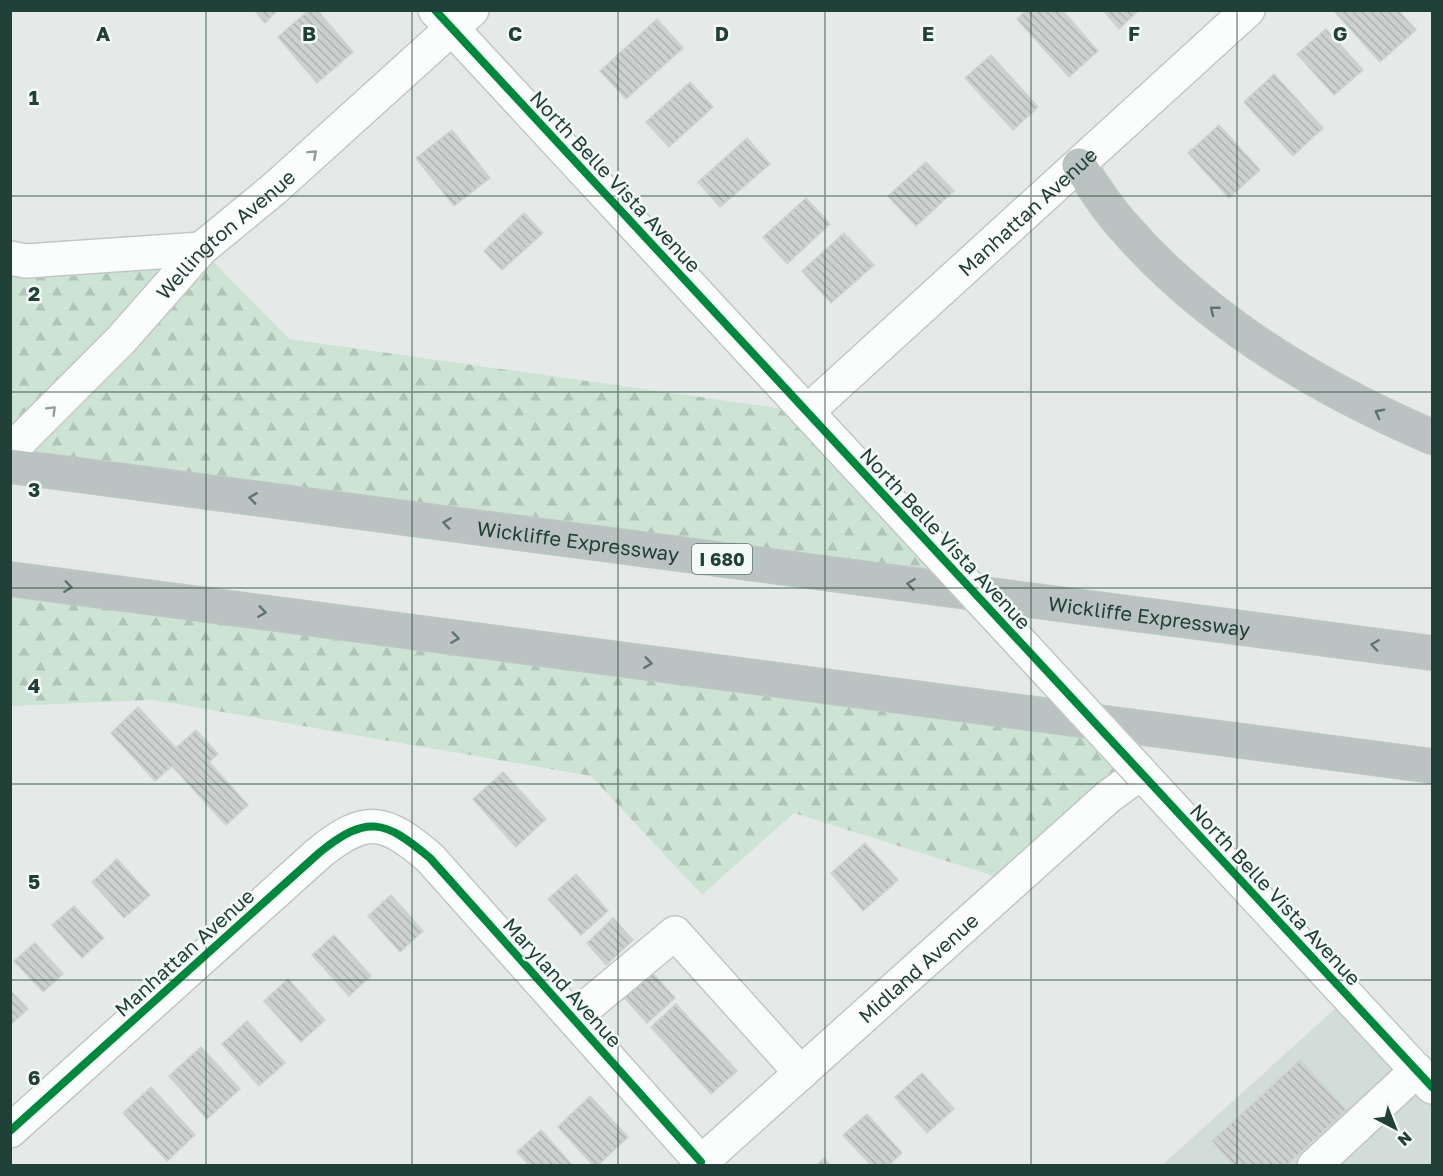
<svg xmlns="http://www.w3.org/2000/svg" width="1443" height="1176" font-family="'Golos Text',sans-serif">
	<style>
		.built { fill: #d2dcd8 }
		.forest { fill: url(#forest-firs) }
		.building { fill: url(#building-back-hatch); stroke: #cdd3d1; stroke-width: 1.5 }
		.lines { fill: none; stroke-linecap: round; stroke-linejoin: round }
		.minor-casing { stroke: #c2c7c5; stroke-width: 36 }
		.highway-casing { stroke: #bcc7c4; stroke-width: 36 }
		.minor { stroke: #fbfcfc; stroke-width: 33 }
		.highway { stroke: #bac3c1; stroke-width: 33 }
		.minor-bridge-casing { stroke: #c2c7c5; stroke-width: 36; stroke-linecap: butt }
		.minor-bridge { stroke: #fbfcfc; stroke-width: 33 }
		.cycleway-casing { stroke: #f3f9f6; stroke-width: 11 }
		.cycleway { stroke: #00873e; stroke-width: 8 }
		.oneway { stroke: #8e9e9a }
		.oneway2 { stroke: #5e746e }
		.grid { fill: none; stroke: #214037; stroke-width: 1.5; stroke-opacity: 0.55 }
		.labels { text-anchor: middle; dominant-baseline: central; stroke-width: 5; stroke-linejoin: round; paint-order: stroke }
		.shield { fill: #f3f9f6; stroke: #607870; stroke-width: 1.5 }
		.shield-label { font-size: 18px; font-weight: bold; fill: #214037 }
		.street-label { font-size: 20px; fill: #214037; stroke: #f3f9f6 }
		.grid-label { font-size: 20px; text-anchor: middle; font-weight: bold; fill: #214037; stroke: #f3f9f6; stroke-width: 5; stroke-linejoin: round; paint-order: stroke }
	</style>
	<defs>
		<pattern id="forest-firs" width="22" height="20" patternUnits="userSpaceOnUse" patternTransform="scale(1.5)"><rect width="22" height="20" fill="#cde4d4"/><path d="M5 1l3.5 6h-7zM16 11l3.5 6h-7z" fill="#b0c5b7"/></pattern>
		<pattern id="building-back-hatch" width="6" height="6" patternUnits="userSpaceOnUse" patternTransform="scale(1.5)"><rect width="6" height="6" fill="#ccd1cf"/><path d="M-1 5l2 2M0 0l6 6M5-1l2 2" fill="none" stroke="#afb4b2"/></pattern>
	</defs>
	<rect width="100%" height="100%" fill="#e5eae8"/>
	<!-- built -->
	<path class="built" d="M1349 996 1432 1086V1165L1161 1166Z"/>
	<!-- forest -->
	<g class="forest">
		<path d="M201 249 289 339 807 412 977 593 11 466 10 258Z"/>
		<path d="M10 579 1100 723 1141 773 1013 882 794 813 702 895 591 776 153 700 11 706Z"/>
	</g>
	<!-- building -->
	<g class="building">
		<path d="M254 10H278L265 23Z"/>
		<path d="M309 10H317L353 52 317 83 278 37Z"/>
		<path d="M1027 10H1062L1098 51 1069 77 1017 19Z"/>
		<path d="M1103 10H1139L1119 29Z"/>
		<path d="M1337 10H1398L1416 30 1380 62 1335 12Z"/>
		<path d="M657 19 683 48 626 99 600 71Z"/>
		<path d="M1326 29 1363 70 1334 95 1297 54Z"/>
		<path d="M991 55 1038 107 1013 130 965 78Z"/>
		<path d="M1274 74 1323 128 1293 156 1244 102Z"/>
		<path d="M690 82 713 107 669 147 646 122Z"/>
		<path d="M1219 125 1260 170 1229 198 1188 153Z"/>
		<path d="M452 130 490 178 454 206 416 158Z"/>
		<path d="M747 138 770 164 720 207 698 182Z"/>
		<path d="M926 162 954 191 916 226 888 196Z"/>
		<path d="M806 198 830 224 787 264 763 237Z"/>
		<path d="M524 213 543 233 502 270 484 251Z"/>
		<path d="M844 233 874 265 831 303 802 271Z"/>
		<path d="M138 707 176 748 196 730 218 754 209 762 248 805 226 825 172 766 155 781 111 733Z"/>
		<path d="M503 772 546 819 516 847 473 799Z"/>
		<path d="M865 843 898 880 863 911 831 873Z"/>
		<path d="M117 859 150 895 124 918 92 882Z"/>
		<path d="M576 874 608 911 581 935 548 899Z"/>
		<path d="M391 895 423 931 400 952 368 916Z"/>
		<path d="M74 906 104 938 82 958 52 925Z"/>
		<path d="M613 918 633 940 606 965 587 943Z"/>
		<path d="M334 935 371 976 349 996 312 955Z"/>
		<path d="M35 943 63 974 43 992 14 961Z"/>
		<path d="M650 970 675 998 647 1023 622 995Z"/>
		<path d="M288 979 325 1020 301 1042 264 1001Z"/>
		<path d="M10 990 28 1009 10 1025Z"/>
		<path d="M676 1004 737 1071 711 1094 651 1027Z"/>
		<path d="M247 1021 285 1063 259 1086 222 1044Z"/>
		<path d="M201 1047 240 1089 207 1119 169 1076Z"/>
		<path d="M1300 1060 1346 1110 1286 1166H1234L1212 1141Z"/>
		<path d="M922 1073 954 1109 927 1133 895 1097Z"/>
		<path d="M151 1087 195 1135 167 1161 123 1113Z"/>
		<path d="M590 1096 628 1137 597 1166H594L558 1127Z"/>
		<path d="M867 1114 902 1153 888 1166H872L843 1135Z"/>
		<path d="M541 1130 573 1166H530L517 1152Z"/>
		<path d="M824 1158 831 1166H816Z"/>
	</g>
	<g class="lines">
		<!-- minor casing -->
		<g class="minor-casing">
			<g id="minor">
				<path d="M435 10 933 548"/>
				<path d="M10 258 26 261 201 249"/>
				<path id="s1" d="M807 412 1248 10"/>
				<path id="s2" d="M10 451 121 340 201 249 274 189 472 10"/>
				<path d="M573 1018 675 933 801 1073"/>
				<path d="M10 1131 319 853C367 814 385 820 430 858L701 1162"/>
				<path id="s3" d="M697 1166 1108 797 1141 773 1432 1087"/>
				<path d="M1314 1166 1417 1070"/>
			</g>
		</g>
		<!-- highway casing -->
		<g class="highway-casing">
			<g id="highway">
				<path d="M1079 165C1094 187 1107 209 1125 228 1206 321 1320 389 1432 437"/>
				<path id="s4" d="M10 466 1432 653"/>
				<path d="M10 579 1432 766"/>
			</g>
		</g>
		<!-- minor -->
		<use href="#minor" class="minor"/>
		<!-- highway -->
		<use href="#highway" class="highway"/>
		<!-- minor-bridge casing -->
		<g class="minor-bridge-casing">
			<path id="minor-bridge" d="M933 548 1141 773"/>
		</g>
		<!-- minor-bridge -->
		<use href="#minor-bridge" class="minor-bridge"/>
		<!-- cycleway casing -->
		<g class="cycleway-casing">
			<g id="cycleway">
				<path d="M435 10 1432 1087"/>
				<path d="M10 1131 319 853C367 814 385 820 430 858L701 1162"/>
			</g>
		</g>
		<!-- cycleway -->
		<use href="#cycleway" class="cycleway"/>
	</g>
	<!-- one-way arrows -->
	<defs><path id="oneway-chevron" d="M-2-3.5L2.5 0L-2 3.5" fill="none" stroke-width="1.6" stroke-linecap="round" stroke-linejoin="round" transform="scale(1.5)"/></defs>
	<g class="oneway">
		<use href="#oneway-chevron" transform="translate(313 154) rotate(-42)"/>
		<use href="#oneway-chevron" transform="translate(52 410) rotate(-45)"/>
	</g>
	<g class="oneway2">
		<use href="#oneway-chevron" transform="translate(1214 310) rotate(-141)"/>
		<use href="#oneway-chevron" transform="translate(1379 413) rotate(-152)"/>
		<use href="#oneway-chevron" transform="translate(253 498) rotate(-172)"/>
		<use href="#oneway-chevron" transform="translate(447 523) rotate(-172)"/>
		<use href="#oneway-chevron" transform="translate(911 584) rotate(-172)"/>
		<use href="#oneway-chevron" transform="translate(68 587) rotate(8)"/>
		<use href="#oneway-chevron" transform="translate(262 612) rotate(8)"/>
		<use href="#oneway-chevron" transform="translate(455 638) rotate(8)"/>
		<use href="#oneway-chevron" transform="translate(1375 645) rotate(-172)"/>
		<use href="#oneway-chevron" transform="translate(648 663) rotate(8)"/>
	</g>
	<!-- grid -->
	<path class="grid" d="M206 10V1166M412 10V1166M618 10V1166M825 10V1166M1031 10V1166M1237 10V1166M10 196H1432M10 392H1432M10 588H1432M10 784H1432M10 980H1432"/>
	<g class="labels">
		<!-- shield labels -->
		<rect class="shield" x="692" y="544" width="60" height="30" rx="4.5"/>
		<g class="shield-label">
			<text x="722" y="559">I 680</text>
		</g>
		<!-- street labels -->
		<g class="street-label">
			<text transform="translate(616 181) rotate(47)">North Belle Vista Avenue</text>
			<text stroke="none"><textPath href="#s1" startOffset="298">Manhattan Avenue</textPath></text>
			<text stroke="none"><textPath href="#s2" startOffset="306">Wellington Avenue</textPath></text>
			<text transform="translate(946 538) rotate(47)">North Belle Vista Avenue</text>
			<text stroke="none"><textPath href="#s4" startOffset="573">Wickliffe Expressway</textPath></text>
			<text stroke="none"><textPath href="#s4" startOffset="1149">Wickliffe Expressway</textPath></text>
			<text transform="translate(1276 894) rotate(47)">North Belle Vista Avenue</text>
			<text transform="translate(184 952) rotate(-42)">Manhattan Avenue</text>
			<text stroke="none"><textPath href="#s3" startOffset="297">Midland Avenue</textPath></text>
			<text transform="translate(563 982) rotate(48)">Maryland Avenue</text>
		</g>
	</g>
	<g class="grid-label">
		<text x="103" y="41">A</text>
		<text x="309" y="41">B</text>
		<text x="515" y="41">C</text>
		<text x="722" y="41">D</text>
		<text x="928" y="41">E</text>
		<text x="1134" y="41">F</text>
		<text x="1340" y="41">G</text>
		<text x="34" y="105">1</text>
		<text x="34" y="301">2</text>
		<text x="34" y="497">3</text>
		<text x="34" y="693">4</text>
		<text x="34" y="889">5</text>
		<text x="34" y="1085">6</text>
	</g>
	<!-- border -->
	<rect width="1443" height="1176" fill="none" stroke="#214037" stroke-width="24"/>
	<!-- north arrow -->
	<g transform="translate(1395 1128) rotate(138)" stroke="#f3f9f6" stroke-width="4.5" paint-order="stroke">
	<path d="M0-4.5L10 22L0 15L-10 22Z" fill="#214037"/>
	<text y="-9" font-size="16" font-weight="bold" text-anchor="middle" fill="#214037">N</text>
	</g>
</svg>
